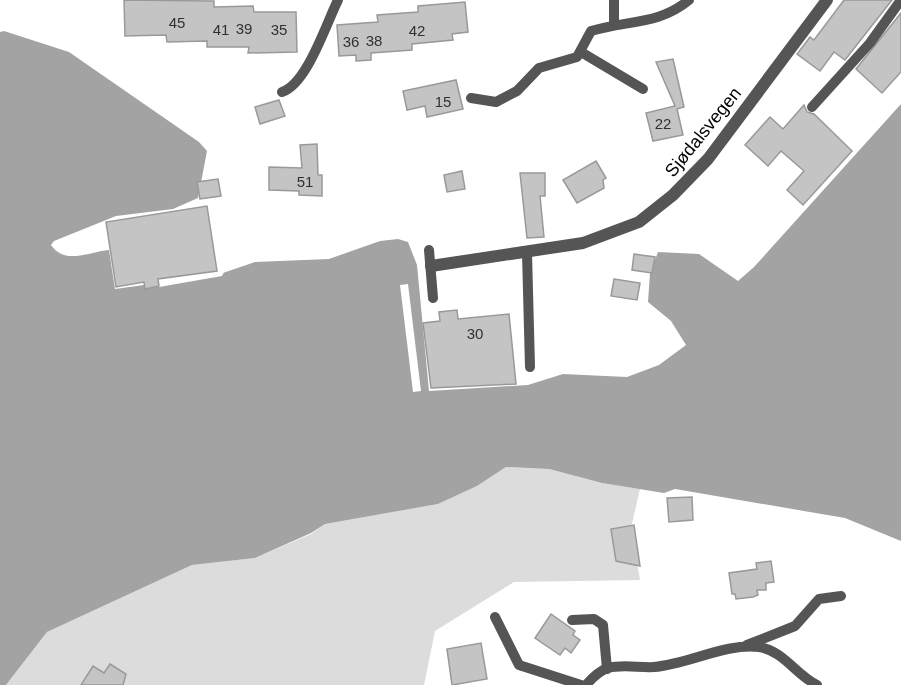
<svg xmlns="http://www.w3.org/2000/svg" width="901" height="685" font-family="Arial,sans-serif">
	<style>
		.green { fill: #dcdcdc }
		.water { fill: #a3a3a3 }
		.pier { fill: #fff }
		.building { fill: #c4c4c4; stroke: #999; stroke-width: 1.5 }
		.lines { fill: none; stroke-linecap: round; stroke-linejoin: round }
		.lane { stroke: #555; stroke-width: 10 }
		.street { stroke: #555; stroke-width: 12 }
		.labels { text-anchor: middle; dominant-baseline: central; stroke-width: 4.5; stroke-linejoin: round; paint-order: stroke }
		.number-label { font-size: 15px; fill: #313131 }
		.street-label { font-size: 18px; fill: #000; stroke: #fff }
	</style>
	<rect width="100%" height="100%" fill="#fff"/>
	<!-- green -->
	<path class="green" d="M506 467 549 469 602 483 640 489 631 528 640 580 514 582 435 631 424 685H6L47 632 192 565 255 558 311 534 325 524 438 504 477 486Z"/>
	<!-- water -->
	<path class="water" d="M4 31 69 52 199 142 207 151 198 198 173 209 116 216 54 241 51 245C65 266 91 251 109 250L115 289 217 275 255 262 329 259 380 241 398 239 408 242 417 265 429 391 528 385 563 374 627 377 659 365 686 345 671 321 648 302 650 273 658 252 699 254 738 281 754 267 901 104V541L845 518 675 489 664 493 602 483 549 469 506 467 477 486 438 504 325 524 311 533 255 558 192 565 47 632 6 685H0V32Z"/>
	<!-- pier -->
	<g class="pier">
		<path d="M245 262 246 265 225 270 222 276 159 287V281L217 272Z"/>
		<path d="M408 284 421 391 413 392 400 285Z"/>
	</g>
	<!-- building -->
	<g class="building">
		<path d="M124 0 214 1V7L253 6 254 12H296L297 52 248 53 249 47H207V41L167 42 166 35 125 36Z"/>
		<path d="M844 0H892L845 60 834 52 820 71 797 54 810 37 814 40Z"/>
		<path d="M465 2 468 32 452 34 453 40 412 44V50L371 53V60L356 61V55L339 56 337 25 378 22 377 15 418 12V6Z"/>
		<path d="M901 13V72L882 93 856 69Z"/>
		<path d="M673 59 684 107 677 109 683 135 653 141 646 113 675 106 656 62Z"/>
		<path d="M456 80 463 109 427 117 425 106 407 110 403 91Z"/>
		<path d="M279 100 285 116 260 124 255 107Z"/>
		<path d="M804 105 807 112 814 114 852 151 803 205 787 190 804 171 781 151 768 166 745 145 770 117 783 129Z"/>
		<path d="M317 144 318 175H322V196L299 195V191L269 190V167L302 168 300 145Z"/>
		<path d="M596 161 606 178 603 180 604 188 577 203 563 180Z"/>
		<path d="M462 171 465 189 447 192 444 175Z"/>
		<path d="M520 173H545V196H540L544 237 527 238Z"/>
		<path d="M218 179 221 196 200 199 197 182Z"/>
		<path d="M207 206 217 271 158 279 159 286 145 289 144 282 116 287 106 222Z"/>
		<path d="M634 254 655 257 652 273 632 270Z"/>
		<path d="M614 279 640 283 637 300 611 296Z"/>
		<path d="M457 310 458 319 509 314 516 384 431 388 423 323 440 321 439 312Z"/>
		<path d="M692 497 693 520 669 522 667 498Z"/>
		<path d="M634 525 640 566 616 561 611 529Z"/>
		<path d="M771 561 774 582 766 583V590H757L758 595 753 597 736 599 735 594H732L729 573 757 569 756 563Z"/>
		<path d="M551 614 575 631 573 635 580 640 571 653 565 648 560 655 535 638Z"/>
		<path d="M481 643 487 679 452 685 447 649Z"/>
		<path d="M110 664 126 674 123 685H81L93 666 104 673Z"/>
	</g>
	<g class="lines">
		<!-- lane -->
		<g class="lane">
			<path d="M614 24V0"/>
			<path d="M581 52 643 89"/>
			<path d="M282 92C307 84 326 24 338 0"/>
			<path d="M471 98 496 102 517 91 539 68 577 57 591 31C628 20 659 25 689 0"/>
			<path d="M812 107 870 43 901 0"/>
			<path d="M429 250 433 298"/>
			<path d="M527 253 530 367"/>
			<path d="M495 617 519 665 581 685"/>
			<path d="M572 620 594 619 603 625 607 669"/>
			<path d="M747 645 795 626 819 599 841 596"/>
			<path d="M586 685C592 678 599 671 608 668 622 664 640 668 654 667 689 664 725 643 759 647 784 651 796 675 817 685"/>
		</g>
		<!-- street -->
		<path class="street" d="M431 266 583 243 639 222 673 195 708 159 827 0"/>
	</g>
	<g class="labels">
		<!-- number labels -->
		<g class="number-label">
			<text x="177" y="22">45</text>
			<text x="244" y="28">39</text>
			<text x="221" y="29">41</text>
			<text x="279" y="29">35</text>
			<text x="417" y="30">42</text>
			<text x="374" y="40">38</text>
			<text x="351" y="41">36</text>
			<text x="443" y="101">15</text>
			<text x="663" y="123">22</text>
			<text x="305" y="181">51</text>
			<text x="475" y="333">30</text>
		</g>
		<!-- street labels -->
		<g class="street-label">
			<text transform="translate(703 132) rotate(-51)">Sjødalsvegen</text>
		</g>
	</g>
</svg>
